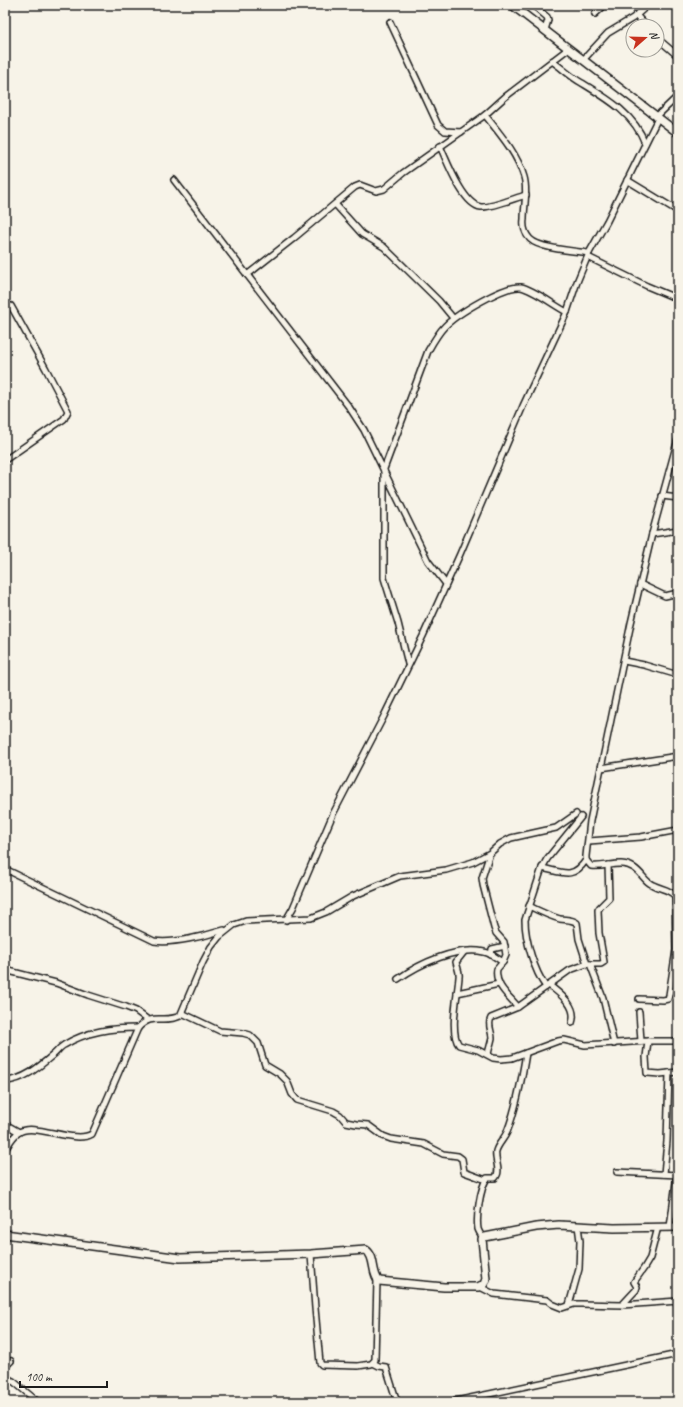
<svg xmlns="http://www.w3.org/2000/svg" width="683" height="1407" font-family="Caveat,sans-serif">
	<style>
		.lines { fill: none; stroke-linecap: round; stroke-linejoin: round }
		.street-casing { stroke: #1c1c1c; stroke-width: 8 }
		.secondary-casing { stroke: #1c1c1c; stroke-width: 10 }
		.street { stroke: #f7f3e8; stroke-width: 5 }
		.secondary { stroke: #f7f3e8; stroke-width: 7 }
	</style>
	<rect width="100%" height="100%" fill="#f7f3e8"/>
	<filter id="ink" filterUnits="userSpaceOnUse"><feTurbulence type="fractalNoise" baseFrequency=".025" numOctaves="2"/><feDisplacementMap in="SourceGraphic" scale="8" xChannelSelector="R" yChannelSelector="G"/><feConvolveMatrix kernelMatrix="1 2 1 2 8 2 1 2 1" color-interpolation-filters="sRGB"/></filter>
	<g filter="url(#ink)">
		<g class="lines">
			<!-- street casing -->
			<g class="street-casing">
				<g id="street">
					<path d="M533 5 547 17 548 20 545 30"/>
					<path d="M675 5 678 8"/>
					<path d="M595 14 605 5"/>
					<path d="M636 15 646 26"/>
					<path d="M390 22 438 125 445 131 461 132"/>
					<path d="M657 38 678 56"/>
					<path d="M583 60 608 33 633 18 648 5"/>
					<path d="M552 61C562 68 571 77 582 83 608 99 634 114 645 143"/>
					<path d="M485 115C500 134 517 153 524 177 528 191 524 205 524 219 523 226 525 234 530 239 540 249 575 251 589 253"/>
					<path d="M656 117 678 96"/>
					<path d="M440 146C447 161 463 205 481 207 491 208 515 198 526 195"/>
					<path d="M174 180 349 407 364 430 428 561 446 584"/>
					<path d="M627 180 678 211"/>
					<path d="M335 204 362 234 384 247 439 301 453 318"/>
					<path d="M588 257 647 286 678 299"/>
					<path d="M247 275 294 238 355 187 360 185 376 191 384 189 403 173 485 115 505 97 568 49"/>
					<path d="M5 460 64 419 68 411 46 369 11 306"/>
					<path d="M662 496 678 498"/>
					<path d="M652 534 678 530"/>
					<path d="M640 584 665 596 678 593"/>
					<path d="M624 661 644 665 678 675"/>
					<path d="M408 664 398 623 384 578V469L428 351C433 342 438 333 445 326 457 314 504 285 521 287 533 289 555 306 567 312"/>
					<path d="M601 768 678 756"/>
					<path d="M589 841 641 837 678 830"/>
					<path d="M490 853 482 878 483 885 494 928 496 933 504 942 506 955 503 962 497 969C494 985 509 996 518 1007"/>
					<path d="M542 868C562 872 573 880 586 860"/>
					<path d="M5 869 154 941C173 944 205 936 224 930"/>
					<path d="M529 906C539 911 549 916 560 919 566 920 572 919 577 923L579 939 587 964"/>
					<path d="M286 920 293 908 333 814 384 716 423 636 460 554 523 406 567 312 577 282 589 253 607 221 658 118"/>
					<path d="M464 952 456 962C457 967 460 972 459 977 458 993 449 1033 459 1045L478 1050 493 1058 501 1059 512 1058 558 1041 564 1040 585 1045 648 1041H678"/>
					<path d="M491 955 492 949 505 946"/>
					<path d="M590 964 603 998 614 1044"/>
					<path d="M5 970 56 983 88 995 126 1007 136 1011 148 1020"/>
					<path d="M398 979C419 964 457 946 484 952 491 953 498 959 503 962"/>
					<path d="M549 985C560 994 578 1006 572 1023"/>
					<path d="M546 987C534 971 525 939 525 920L542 868 547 859 581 817"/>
					<path d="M457 993 499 984"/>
					<path d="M639 999 663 1000 668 999 669 995 676 950 675 896C670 889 660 889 653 885 645 882 642 873 634 868 621 859 606 868 591 866L586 860V856L590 821 631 623 652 534 678 439"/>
					<path d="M639 1012 641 1041"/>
					<path d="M182 1013 220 1031 243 1033 250 1035 258 1043 265 1065 280 1074 287 1081 292 1094 297 1100 333 1111 340 1115 346 1122 356 1124 368 1125 383 1136 391 1139 424 1144 443 1154 458 1156 462 1159 464 1172 486 1180"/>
					<path d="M648 1041 646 1057 647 1073 660 1074 678 1072"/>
					<path d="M488 1054C489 1049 491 1043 492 1038 492 1031 487 1025 491 1018L518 1007 570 970 587 964H601L604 962 599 933 598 910 600 907 609 898 608 865"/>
					<path d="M5 1081C24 1080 39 1067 53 1055 57 1052 60 1047 64 1045 87 1031 112 1028 138 1028"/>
					<path d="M5 1124 19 1132"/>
					<path d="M5 1150C9 1144 12 1137 18 1133 33 1121 74 1145 92 1134L138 1028C153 1012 162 1024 180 1016L203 962 211 947 219 937 234 925 246 921 311 918 326 912 353 896 400 876 446 870 473 862 490 853 500 844 511 838 556 828 576 814"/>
					<path d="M617 1172 678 1175"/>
					<path d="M664 1174 667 1141 669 1073"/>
					<path d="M670 1227 677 1175"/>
					<path d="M483 1238C481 1235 479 1232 478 1229 476 1217 480 1189 487 1178H495C502 1171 494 1160 496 1151 498 1144 504 1139 507 1132 516 1109 522 1078 526 1053"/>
					<path d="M311 1254 315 1308 320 1363 322 1365 358 1366 371 1364 375 1360 377 1280"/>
					<path d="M480 1287 494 1294 547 1300 552 1304 562 1308 574 1304H581L622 1305 678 1301"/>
					<path d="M569 1305 579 1269 580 1241 578 1226"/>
					<path d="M622 1305 636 1290 637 1287 634 1282 644 1268 650 1258 658 1227"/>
					<path d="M373 1363 379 1366 386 1367 397 1402"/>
					<path d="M5 1367 11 1361"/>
					<path d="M5 1377 13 1381 38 1402"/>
					<path d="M451 1402 678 1354"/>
				</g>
			</g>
			<!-- secondary casing -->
			<g class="secondary-casing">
				<g id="secondary">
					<path d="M512 5 678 133"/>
					<path d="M5 1234 180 1258 311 1254 366 1250C376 1257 371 1273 379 1281L444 1287H478L484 1284 486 1279 482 1239 485 1237 536 1227 559 1225 614 1228 678 1227"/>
				</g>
			</g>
			<!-- street -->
			<use href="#street" class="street"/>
			<!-- secondary -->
			<use href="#secondary" class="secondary"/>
		</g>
	</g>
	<!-- margin -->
	<rect width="683" height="1407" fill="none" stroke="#f7f3e8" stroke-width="20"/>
	<rect x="10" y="10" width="663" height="1387" fill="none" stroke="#1c1c1c" stroke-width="1.5" filter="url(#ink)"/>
	<!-- north arrow -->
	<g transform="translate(645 38) rotate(70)"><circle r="19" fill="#f7f3e8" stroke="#9f9d96"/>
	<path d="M0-3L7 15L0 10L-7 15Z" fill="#c8321e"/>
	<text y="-6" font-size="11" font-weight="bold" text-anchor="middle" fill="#1c1c1c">N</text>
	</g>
	<!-- scale -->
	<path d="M20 1381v6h87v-6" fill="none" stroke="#1c1c1c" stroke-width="2"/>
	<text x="26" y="1381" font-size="12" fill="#1c1c1c" stroke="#f7f3e8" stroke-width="3" paint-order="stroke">100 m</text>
</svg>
